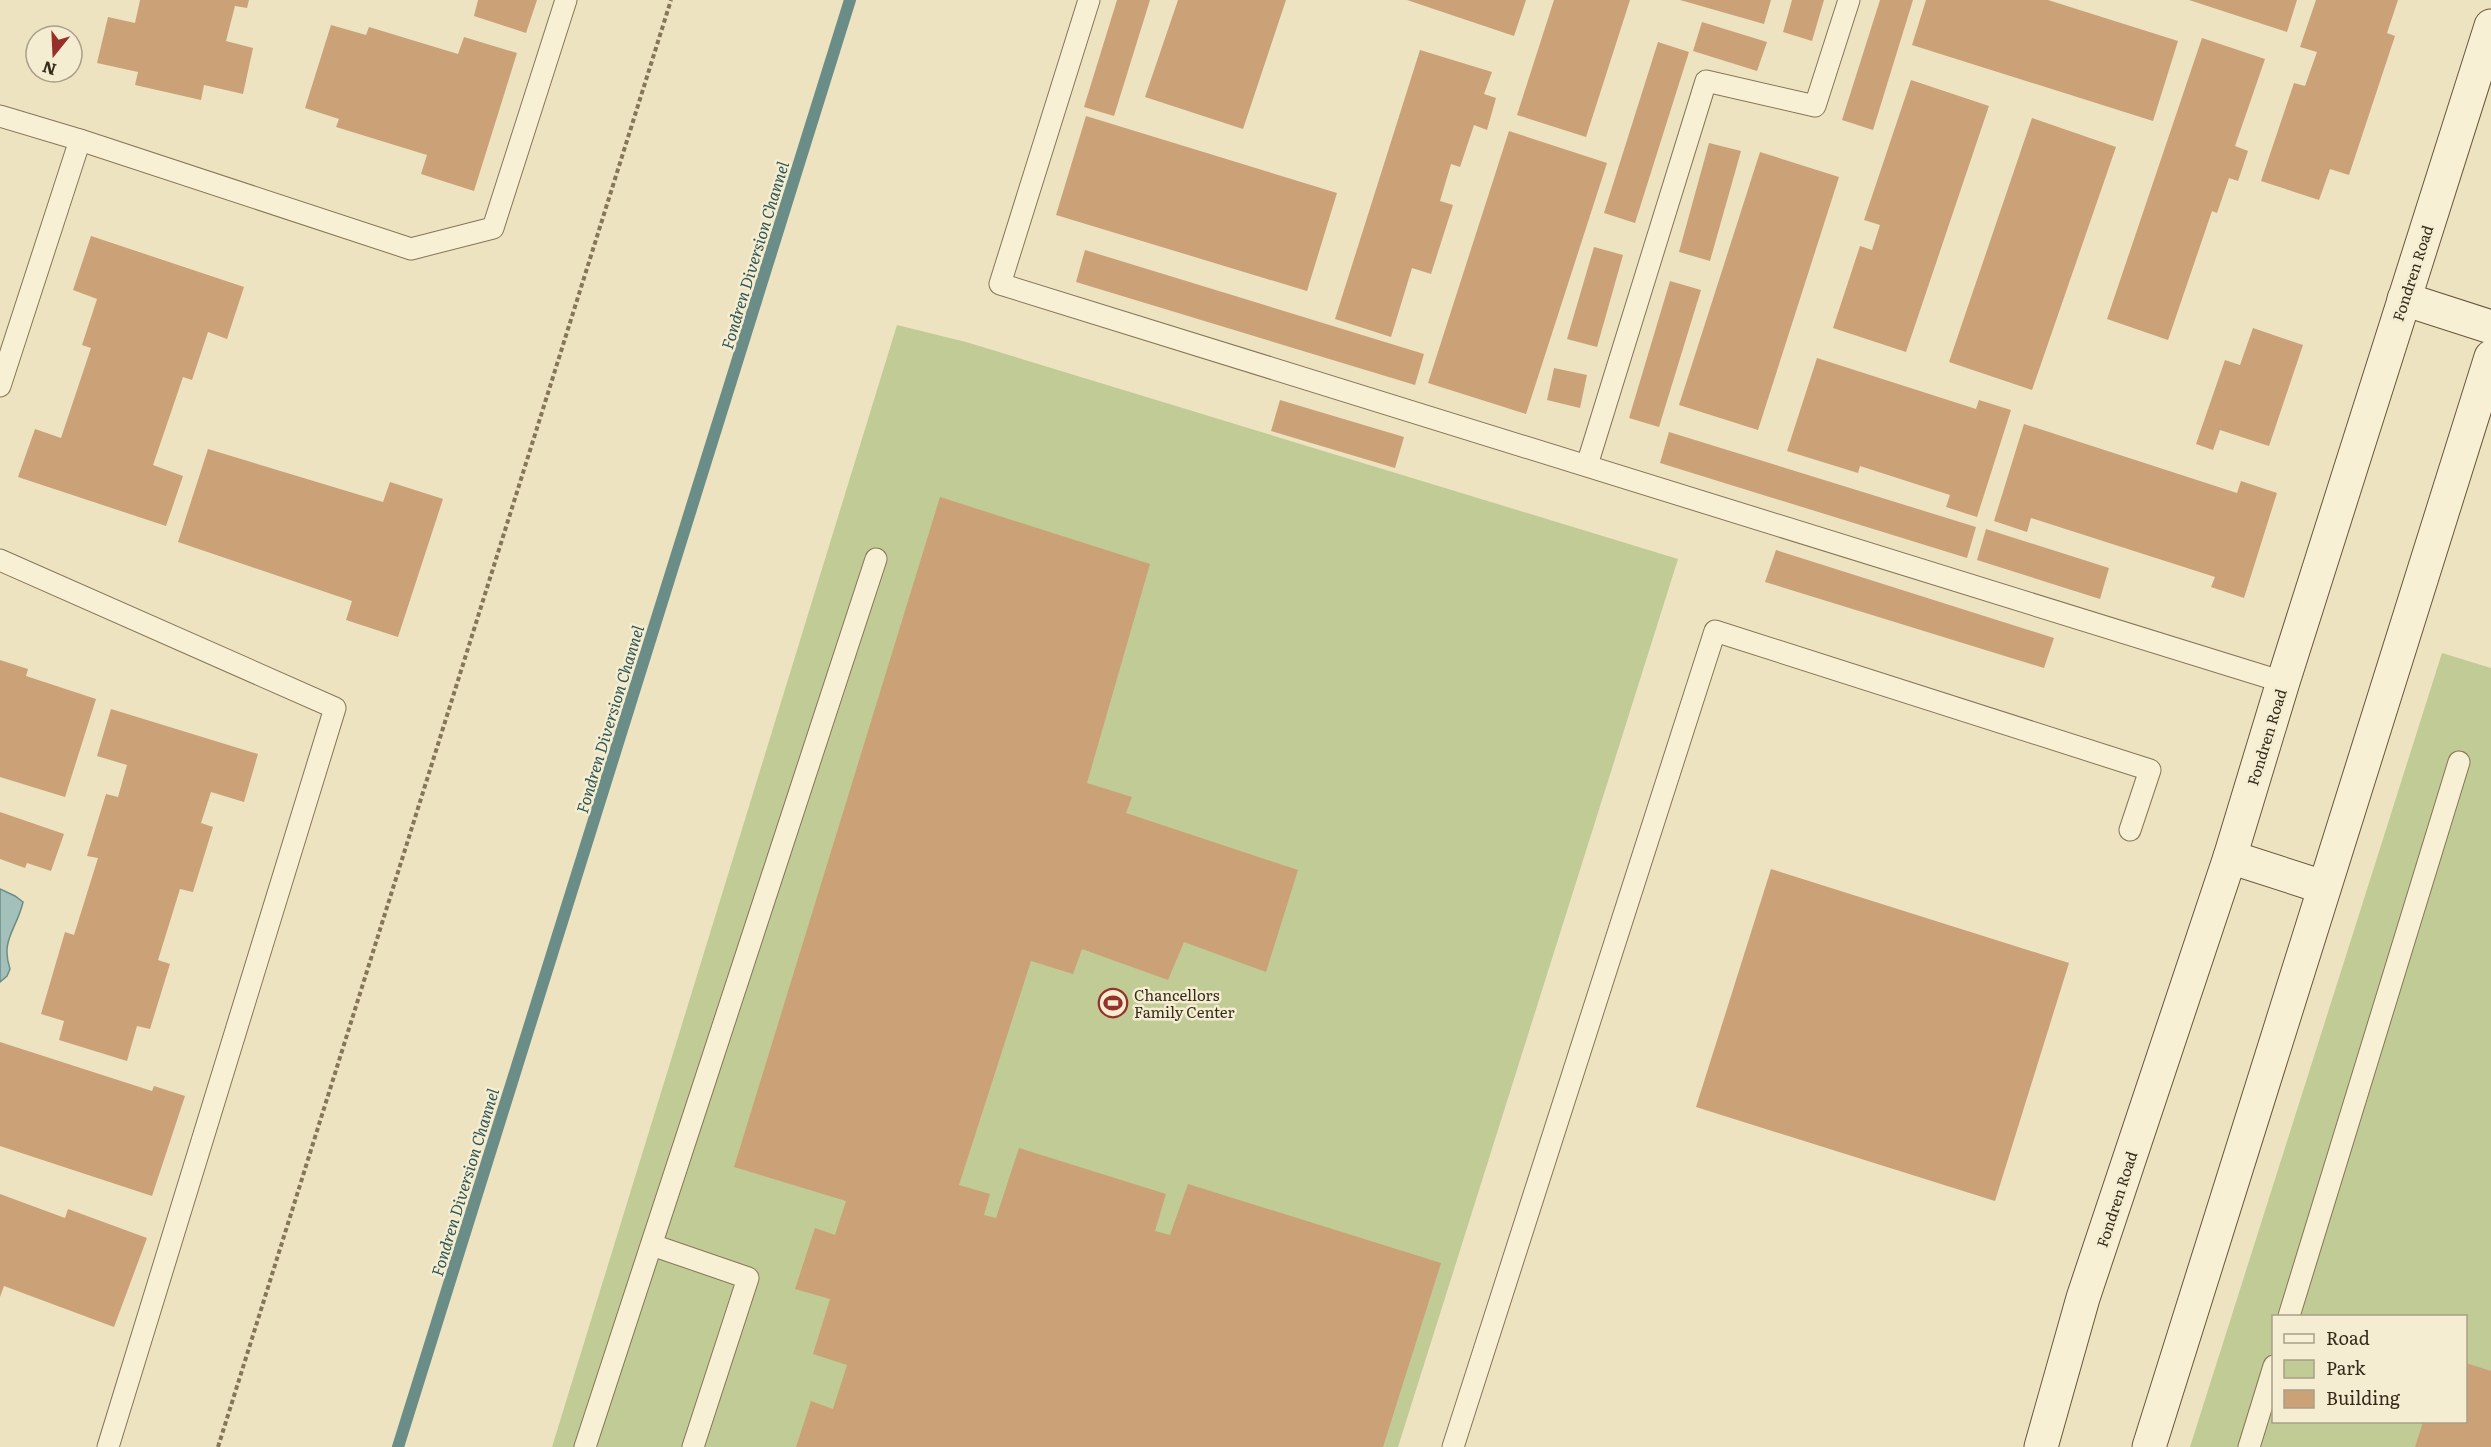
<svg xmlns="http://www.w3.org/2000/svg" width="2491" height="1447" font-family="Literata,serif">
	<style>
		.green { fill: #c1cb96; fill-rule: evenodd }
		.water { fill: #a4c0ba; stroke: #6b8d87; stroke-width: 1.5 }
		.lines { fill: none; stroke-linecap: round; stroke-linejoin: round }
		.stream { stroke: #6b8d87; stroke-width: 12 }
		.building { fill: #cba178 }
		.lane-casing { stroke: #867559; stroke-width: 23 }
		.secondary-casing { stroke: #68563c; stroke-width: 35 }
		.path { stroke: #867559; stroke-width: 4; stroke-dasharray: 4.5 3; stroke-linecap: butt }
		.lane { stroke: #f8f0d4; stroke-width: 21 }
		.secondary { stroke: #f8f0d4; stroke-width: 33 }
		.labels { text-anchor: middle; dominant-baseline: central; stroke-width: 5; stroke-linejoin: round; paint-order: stroke }
		.street-label { font-size: 15px; fill: #362b1d; stroke: #f5edd1 }
		.poi-label { font-size: 15px; fill: #362b1d; stroke: #f5edd1; text-anchor: start }
		.water-label { font-size: 16px; font-style: italic; fill: #2d5556; stroke: #f5edd1 }
	</style>
	<rect width="100%" height="100%" fill="#ede3c1"/>
	<!-- green -->
	<g class="green">
		<path d="M897 325 966 342 1678 559 1398 1447H552Z"/>
		<path d="M2442 653 2491 668V1447H2190ZM2274 1316H2466V1422H2274Z"/>
	</g>
	<!-- water -->
	<path class="water" d="M0 889 15 896 23 902C17 929 0 940 10 969L7 976 0 982Z"/>
	<g class="lines">
		<!-- stream -->
		<path class="stream" d="M398 1447 850 0"/>
	</g>
	<!-- building -->
	<g class="building">
		<path d="M140 0H249L247 8 235 6 226 41 253 48 243 94 204 85 201 100 135 85 138 72 97 63 108 17 135 23Z"/>
		<path d="M478 0H537L526 33 474 16Z"/>
		<path d="M1117 0H1150L1114 116 1084 107Z"/>
		<path d="M1178 0H1286L1243 129 1145 97Z"/>
		<path d="M1407 0H1526L1514 36Z"/>
		<path d="M1554 0H1630L1586 137 1517 115Z"/>
		<path d="M1680 0H1771L1764 24Z"/>
		<path d="M1792 0H1824L1812 41 1783 32Z"/>
		<path d="M1880 0H1913L1873 130 1842 120Z"/>
		<path d="M1926 0H2048L2178 41 2153 121 1912 45Z"/>
		<path d="M2189 0H2297L2287 32Z"/>
		<path d="M2316 0H2398L2387 33 2395 36 2349 175 2330 169 2319 200 2261 181 2294 83 2305 86 2317 52 2300 47Z"/>
		<path d="M1702 22 1767 42 1757 71 1693 51Z"/>
		<path d="M331 25 366 35 369 27 458 54 464 37 517 53 474 191 421 174 427 155 336 127 339 119 305 108Z"/>
		<path d="M2202 38 2265 59 2235 146 2248 151 2238 181 2229 178 2217 213 2212 211 2168 340 2107 319Z"/>
		<path d="M1658 42 1689 52 1635 223 1604 213Z"/>
		<path d="M1420 50 1492 72 1484 94 1496 98 1487 130 1474 125 1460 167 1451 164 1440 201 1453 205 1431 274 1412 268 1391 337 1335 319Z"/>
		<path d="M1911 80 1989 106 1906 352 1833 328 1860 246 1872 250 1880 225 1864 220Z"/>
		<path d="M1086 116 1337 193 1307 291 1056 215Z"/>
		<path d="M2032 118 2116 147 2032 390 1949 362Z"/>
		<path d="M1509 131 1607 163 1526 414 1428 383Z"/>
		<path d="M1709 143 1741 151 1710 261 1679 252Z"/>
		<path d="M1760 152 1839 177 1758 430 1679 405Z"/>
		<path d="M91 236 244 287 227 339 208 332 192 380 183 377 153 465 183 476 166 526 18 477 35 429 61 438 91 348 82 345 97 299 73 290Z"/>
		<path d="M1594 247 1623 255 1597 347 1567 339Z"/>
		<path d="M1085 250 1424 354 1415 385 1076 282Z"/>
		<path d="M1670 281 1701 290 1659 427 1629 418Z"/>
		<path d="M2253 328 2303 345 2269 446 2220 430 2213 450 2196 444 2225 360 2240 365Z"/>
		<path d="M1817 358 1976 409 1979 400 2011 410 1977 517 1946 507 1950 495 1860 466 1858 473 1787 451Z"/>
		<path d="M1554 368 1587 375 1580 408 1547 400Z"/>
		<path d="M1280 400 1404 437 1395 468 1271 431Z"/>
		<path d="M2024 424 2237 493 2241 481 2277 493 2244 598 2211 587 2215 577 2031 518 2027 532 1994 521Z"/>
		<path d="M1669 432 1976 527 1967 558 1660 463Z"/>
		<path d="M208 449 383 502 390 482 443 499 398 637 346 620 352 601 178 542Z"/>
		<path d="M940 497 1150 564 1087 783 1132 797 1126 813 1298 870 1266 972 1184 942 1168 980 1082 949 1073 974 1031 961 959 1185 990 1194 984 1215 996 1218 1019 1148 1166 1194 1155 1231 1170 1235 1188 1184 1441 1263 1383 1447H796L811 1401 833 1409 847 1365 813 1354 830 1299 795 1289 815 1228 835 1235 846 1201 734 1167Z"/>
		<path d="M1986 529 2109 568 2100 599 1977 560Z"/>
		<path d="M1776 550 2054 638 2044 668 1765 582Z"/>
		<path d="M0 660 28 669 26 676 96 699 65 797 0 777Z"/>
		<path d="M111 709 258 754 244 802 211 792 201 823 213 827 193 892 180 889 158 960 170 964 150 1029 137 1026 127 1061 59 1040 64 1021 41 1014 65 932 74 935 98 858 87 856 106 794 118 797 127 765 97 756Z"/>
		<path d="M0 812 64 834 51 871 27 863 25 868 0 859Z"/>
		<path d="M1771 869 2069 963 1995 1201 1696 1107Z"/>
		<path d="M0 1042 152 1091 154 1086 185 1096 152 1196 0 1146Z"/>
		<path d="M0 1194 65 1218 68 1209 147 1238 114 1327 4 1286 0 1297Z"/>
		<path d="M2466 1363 2491 1371V1447H2415L2423 1422H2466Z"/>
	</g>
	<g class="lines">
		<!-- lane casing -->
		<g class="lane-casing">
			<g id="lane">
				<path d="M1089 0 1000 284 2283 682"/>
				<path d="M0 116 80 140 411 249 493 228 566 0"/>
				<path d="M0 386 80 140"/>
				<path d="M1587 465 1706 81 1815 106 1849 0"/>
				<path d="M0 560 335 708 108 1447"/>
				<path d="M652 1245 748 1278 693 1447"/>
				<path d="M2289 1316 2459 762"/>
				<path d="M585 1447 876 559"/>
				<path d="M1453 1447 1715 631 2150 770 2130 830"/>
				<path d="M2249 1447 2274 1366"/>
			</g>
		</g>
		<!-- secondary casing -->
		<g class="secondary-casing">
			<g id="secondary">
				<path d="M2404 299 2491 327"/>
				<path d="M2230 857 2323 887"/>
				<path d="M2041 1447 2083 1298 2230 857 2283 682 2491 26"/>
				<path d="M2149 1447 2491 357"/>
			</g>
		</g>
		<!-- path -->
		<path class="path" d="M218 1447 671 0"/>
		<!-- lane -->
		<use href="#lane" class="lane"/>
		<!-- secondary -->
		<use href="#secondary" class="secondary"/>
	</g>
	<!-- icons -->
	<defs>
		<g id="stadium-ring" transform="scale(1.5)"><circle r="9.5" fill="#f5edd1" stroke="#95312a" stroke-width="1.5"/><path d="M0-5a6.5 5 0 1 0 0 10a6.5 5 0 1 0 0-10ZM-3.5-1.8h7v3.6h-7Z" fill="#95312a"/></g>
	</defs>
	<g fill-rule="evenodd">
		<use href="#stadium-ring" x="1113" y="1003"/>
	</g>
	<g class="labels">
		<!-- street labels -->
		<g class="street-label">
			<text transform="translate(2412 273) rotate(-72)">Fondren Road</text>
			<text transform="translate(2266 737) rotate(-73)">Fondren Road</text>
			<text transform="translate(2116 1199) rotate(-72)">Fondren Road</text>
		</g>
		<!-- poi labels -->
		<g class="poi-label">
			<text x="1134" y="994">Chancellors<tspan x="1134" dy="17">Family Center</tspan></text>
		</g>
		<!-- water labels -->
		<g class="water-label">
			<text transform="translate(754 255) rotate(-73)">Fondren Diversion Channel</text>
			<text transform="translate(609 719) rotate(-73)">Fondren Diversion Channel</text>
			<text transform="translate(464 1182) rotate(-73)">Fondren Diversion Channel</text>
		</g>
	</g>
	<!-- legend -->
	<rect x="2272" y="1315" width="195" height="108" fill="#f5edd1" stroke="#a99f89" stroke-width="1.5"/>
	<rect x="2284" y="1334" width="30" height="9" fill="#f8f0d4" stroke="#a99f89" stroke-width="1.5"/>
	<text x="2326" y="1345" font-size="18" fill="#362b1d">Road</text>
	<rect x="2284" y="1360" width="30" height="18" fill="#c1cb96" stroke="#a99f89" stroke-width="1.5"/>
	<text x="2326" y="1375" font-size="18" fill="#362b1d">Park</text>
	<rect x="2284" y="1390" width="30" height="18" fill="#cba178" stroke="#a99f89" stroke-width="1.5"/>
	<text x="2326" y="1405" font-size="18" fill="#362b1d">Building</text>
	<!-- north arrow -->
	<g transform="translate(54 54) rotate(198)"><circle r="28" fill="#f5edd1" stroke="#a99f89" stroke-width="1.5"/>
	<path d="M0-4.5L10 22L0 15L-10 22Z" fill="#95312a"/>
	<text y="-9" font-size="16" font-weight="bold" text-anchor="middle" fill="#362b1d">N</text>
	</g>
</svg>
